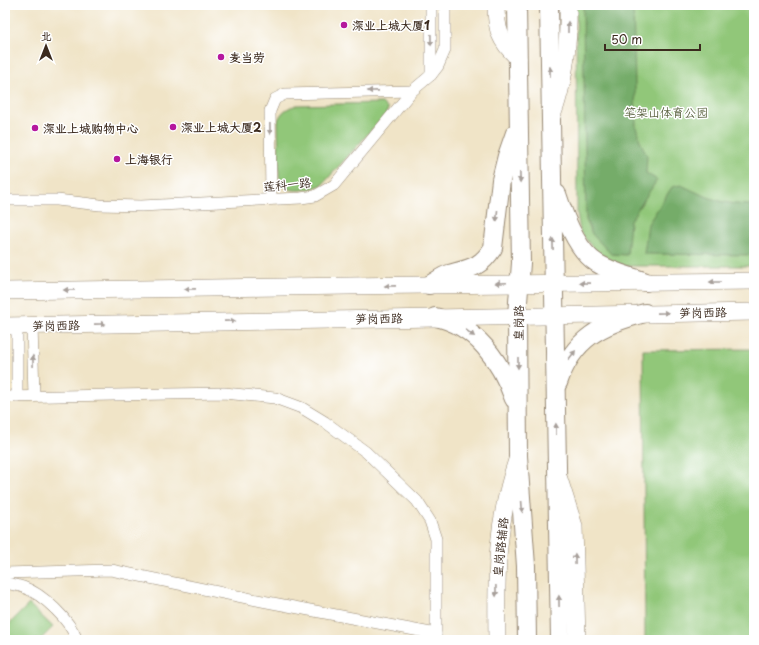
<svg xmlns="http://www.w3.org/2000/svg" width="759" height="645" font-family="'Playpen Sans','LXGW WenKai TC',sans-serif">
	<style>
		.green { fill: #91c779; stroke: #66784c }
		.forest { fill: #74ac69; stroke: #586b44 }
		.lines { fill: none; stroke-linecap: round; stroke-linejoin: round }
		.minor-casing { stroke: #968772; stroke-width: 12 }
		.primary-casing { stroke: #968772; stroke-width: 18 }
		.trunk-casing { stroke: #968772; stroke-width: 20 }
		.minor { stroke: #fff; stroke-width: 11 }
		.primary { stroke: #fff; stroke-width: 17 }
		.trunk { stroke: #fff; stroke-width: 18 }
		.oneway { fill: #a79f9a }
		.poi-dot { fill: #b5179e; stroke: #fff; stroke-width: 1.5 }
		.labels { text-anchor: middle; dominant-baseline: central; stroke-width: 3; stroke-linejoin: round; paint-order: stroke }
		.poi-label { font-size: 12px; font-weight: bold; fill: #3b2a1e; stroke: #fff; text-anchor: start }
		.park-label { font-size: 12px; fill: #59613e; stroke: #fff }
		.street-label { font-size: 12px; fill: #3b2a1e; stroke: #fff }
	</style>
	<rect width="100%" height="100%" fill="#fff"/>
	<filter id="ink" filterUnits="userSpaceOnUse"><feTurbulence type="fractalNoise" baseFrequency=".025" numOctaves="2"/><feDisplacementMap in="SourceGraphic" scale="8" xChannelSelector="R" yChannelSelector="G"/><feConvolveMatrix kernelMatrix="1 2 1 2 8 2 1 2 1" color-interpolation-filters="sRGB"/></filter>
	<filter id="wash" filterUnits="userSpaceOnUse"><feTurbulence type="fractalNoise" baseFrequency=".012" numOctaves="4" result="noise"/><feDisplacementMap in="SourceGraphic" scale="16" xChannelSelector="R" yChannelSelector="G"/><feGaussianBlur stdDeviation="0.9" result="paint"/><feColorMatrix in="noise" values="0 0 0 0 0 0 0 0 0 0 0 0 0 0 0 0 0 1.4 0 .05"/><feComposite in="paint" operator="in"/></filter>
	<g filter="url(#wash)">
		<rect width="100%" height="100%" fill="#f0e4c7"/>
		<!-- green -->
		<g class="green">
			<path d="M576 5H754V266H626L604 262 580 232 577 213Z"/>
			<path d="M382 103 388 109 386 114 322 185C309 190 282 197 279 176L278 120C282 111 287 108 297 105Z"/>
			<path d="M754 349V640H645L643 350Z"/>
			<path d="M29 604 53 627 40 640H5V628Z"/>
		</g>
		<!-- forest -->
		<g class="forest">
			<path d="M583 5H633L636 127 640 141 647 156 646 173 657 180 630 221 627 255 611 254 592 234 586 220Z"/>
			<path d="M681 185C708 198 723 205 754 205V255L644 254 648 224 672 187Z"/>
		</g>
	</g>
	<g filter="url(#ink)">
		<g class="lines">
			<!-- minor casing -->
			<g class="minor-casing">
				<g id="minor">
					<path d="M431 5V75"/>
					<path d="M271 199 270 111 275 99 285 94 412 91"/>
					<path d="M5 200H57L100 205 141 206 301 198 315 196 334 185 412 91 431 75 438 66 445 50V5"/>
					<path d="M17 325V397"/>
					<path d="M32 325 34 396"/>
					<path d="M5 397 224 393 275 398 302 408 325 422 366 452 417 501 430 521 436 539V640"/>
					<path d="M5 573 111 570 262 601 436 634"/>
					<path d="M5 583C11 584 17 585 23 587 43 594 70 620 77 640"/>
				</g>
			</g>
			<!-- primary casing -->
			<g class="primary-casing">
				<g id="primary">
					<path d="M496 5C496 30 500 41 518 58"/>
					<path d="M552 116C566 79 569 43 568 5"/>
					<path d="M5 291C255 288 504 283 754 281"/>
					<path d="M5 326 754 312"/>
					<path d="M559 479 574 526 577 640"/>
					<path d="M497 640C496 573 496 521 518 457"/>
				</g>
			</g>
			<!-- trunk casing -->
			<g class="trunk-casing">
				<g id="trunk">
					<path d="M517 5 521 263 517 315 518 456 526 566 527 640"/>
					<path d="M549 5 560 640"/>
					<path d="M557 194C564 216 577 251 597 263 611 272 630 276 646 282"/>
					<path d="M429 285C435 282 442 276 449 274 471 268 480 268 493 248L501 180 507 156 515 133"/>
					<path d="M435 317C476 325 501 362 514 399"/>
					<path d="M558 383C573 338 602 324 645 313"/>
				</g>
			</g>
			<!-- minor -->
			<use href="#minor" class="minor"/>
			<!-- primary -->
			<use href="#primary" class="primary"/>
			<!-- trunk -->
			<use href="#trunk" class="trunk"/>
		</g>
		<!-- one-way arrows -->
		<defs><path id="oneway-solid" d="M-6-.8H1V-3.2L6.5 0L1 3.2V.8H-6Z"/></defs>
		<g class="oneway">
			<use href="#oneway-solid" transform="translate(568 27) rotate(-90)"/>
			<use href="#oneway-solid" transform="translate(431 40) rotate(89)"/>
			<use href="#oneway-solid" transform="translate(550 72) rotate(-91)"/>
			<use href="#oneway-solid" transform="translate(373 91) rotate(179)"/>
			<use href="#oneway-solid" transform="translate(270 129) rotate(89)"/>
			<use href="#oneway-solid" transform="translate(520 177) rotate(89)"/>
			<use href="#oneway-solid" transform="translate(497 216) rotate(95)"/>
			<use href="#oneway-solid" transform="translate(553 244) rotate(-91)"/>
			<use href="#oneway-solid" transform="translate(715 282) rotate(180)"/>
			<use href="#oneway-solid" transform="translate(501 283) rotate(178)"/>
			<use href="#oneway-solid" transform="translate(585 283) rotate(-179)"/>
			<use href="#oneway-solid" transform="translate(390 286) rotate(179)"/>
			<use href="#oneway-solid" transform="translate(190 289) rotate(179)"/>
			<use href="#oneway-solid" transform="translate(69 290) rotate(179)"/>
			<use href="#oneway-solid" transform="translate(663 313) rotate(-1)"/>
			<use href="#oneway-solid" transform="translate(230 321) rotate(-1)"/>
			<use href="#oneway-solid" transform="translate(100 324) rotate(-1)"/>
			<use href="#oneway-solid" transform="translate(470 333) rotate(37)"/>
			<use href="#oneway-solid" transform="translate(572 355) rotate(-52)"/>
			<use href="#oneway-solid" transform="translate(33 361) rotate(-91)"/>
			<use href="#oneway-solid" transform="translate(518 363) rotate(90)"/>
			<use href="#oneway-solid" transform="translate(556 429) rotate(-91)"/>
			<use href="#oneway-solid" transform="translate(522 507) rotate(86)"/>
			<use href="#oneway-solid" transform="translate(575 559) rotate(-91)"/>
			<use href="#oneway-solid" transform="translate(496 591) rotate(89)"/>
			<use href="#oneway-solid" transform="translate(559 601) rotate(-91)"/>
		</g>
	</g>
	<!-- markers -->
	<g class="poi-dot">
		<circle cx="344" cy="25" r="4"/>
		<circle cx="221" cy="57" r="4"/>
		<circle cx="173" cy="127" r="4"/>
		<circle cx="35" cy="128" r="4"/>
		<circle cx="117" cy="159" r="4"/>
	</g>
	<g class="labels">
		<!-- poi labels -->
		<g class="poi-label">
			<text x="352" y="25">深业上城大厦1</text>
			<text x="229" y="57">麦当劳</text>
			<text x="181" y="127">深业上城大厦2</text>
			<text x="43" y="128">深业上城购物中心</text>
			<text x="125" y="159">上海银行</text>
		</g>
		<!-- park labels -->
		<g class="park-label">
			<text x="666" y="112">笔架山体育公园</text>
		</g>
		<!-- street labels -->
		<g class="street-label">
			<text transform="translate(287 184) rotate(-6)">莲科一路</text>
			<text transform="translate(703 312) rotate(-1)">笋岗西路</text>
			<text transform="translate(379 318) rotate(-1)">笋岗西路</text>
			<text transform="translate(518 323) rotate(-89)">皇岗路</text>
			<text transform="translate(56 325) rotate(-1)">笋岗西路</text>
			<text transform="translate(500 547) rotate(-84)">皇岗路辅路</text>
		</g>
	</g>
	<!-- margin -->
	<rect width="759" height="645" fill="none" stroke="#fff" stroke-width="20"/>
	<!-- north arrow -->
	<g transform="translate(46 46)" stroke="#ffffff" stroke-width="3" paint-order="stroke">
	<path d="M0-3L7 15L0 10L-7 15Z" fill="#3b2a1e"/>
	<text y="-6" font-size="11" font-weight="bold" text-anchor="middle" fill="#3b2a1e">北</text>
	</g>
	<!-- scale -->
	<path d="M605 44v6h95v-6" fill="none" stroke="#3b2a1e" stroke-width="2"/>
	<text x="611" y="44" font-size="12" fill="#3b2a1e" stroke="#ffffff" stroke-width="3" paint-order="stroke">50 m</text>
</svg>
